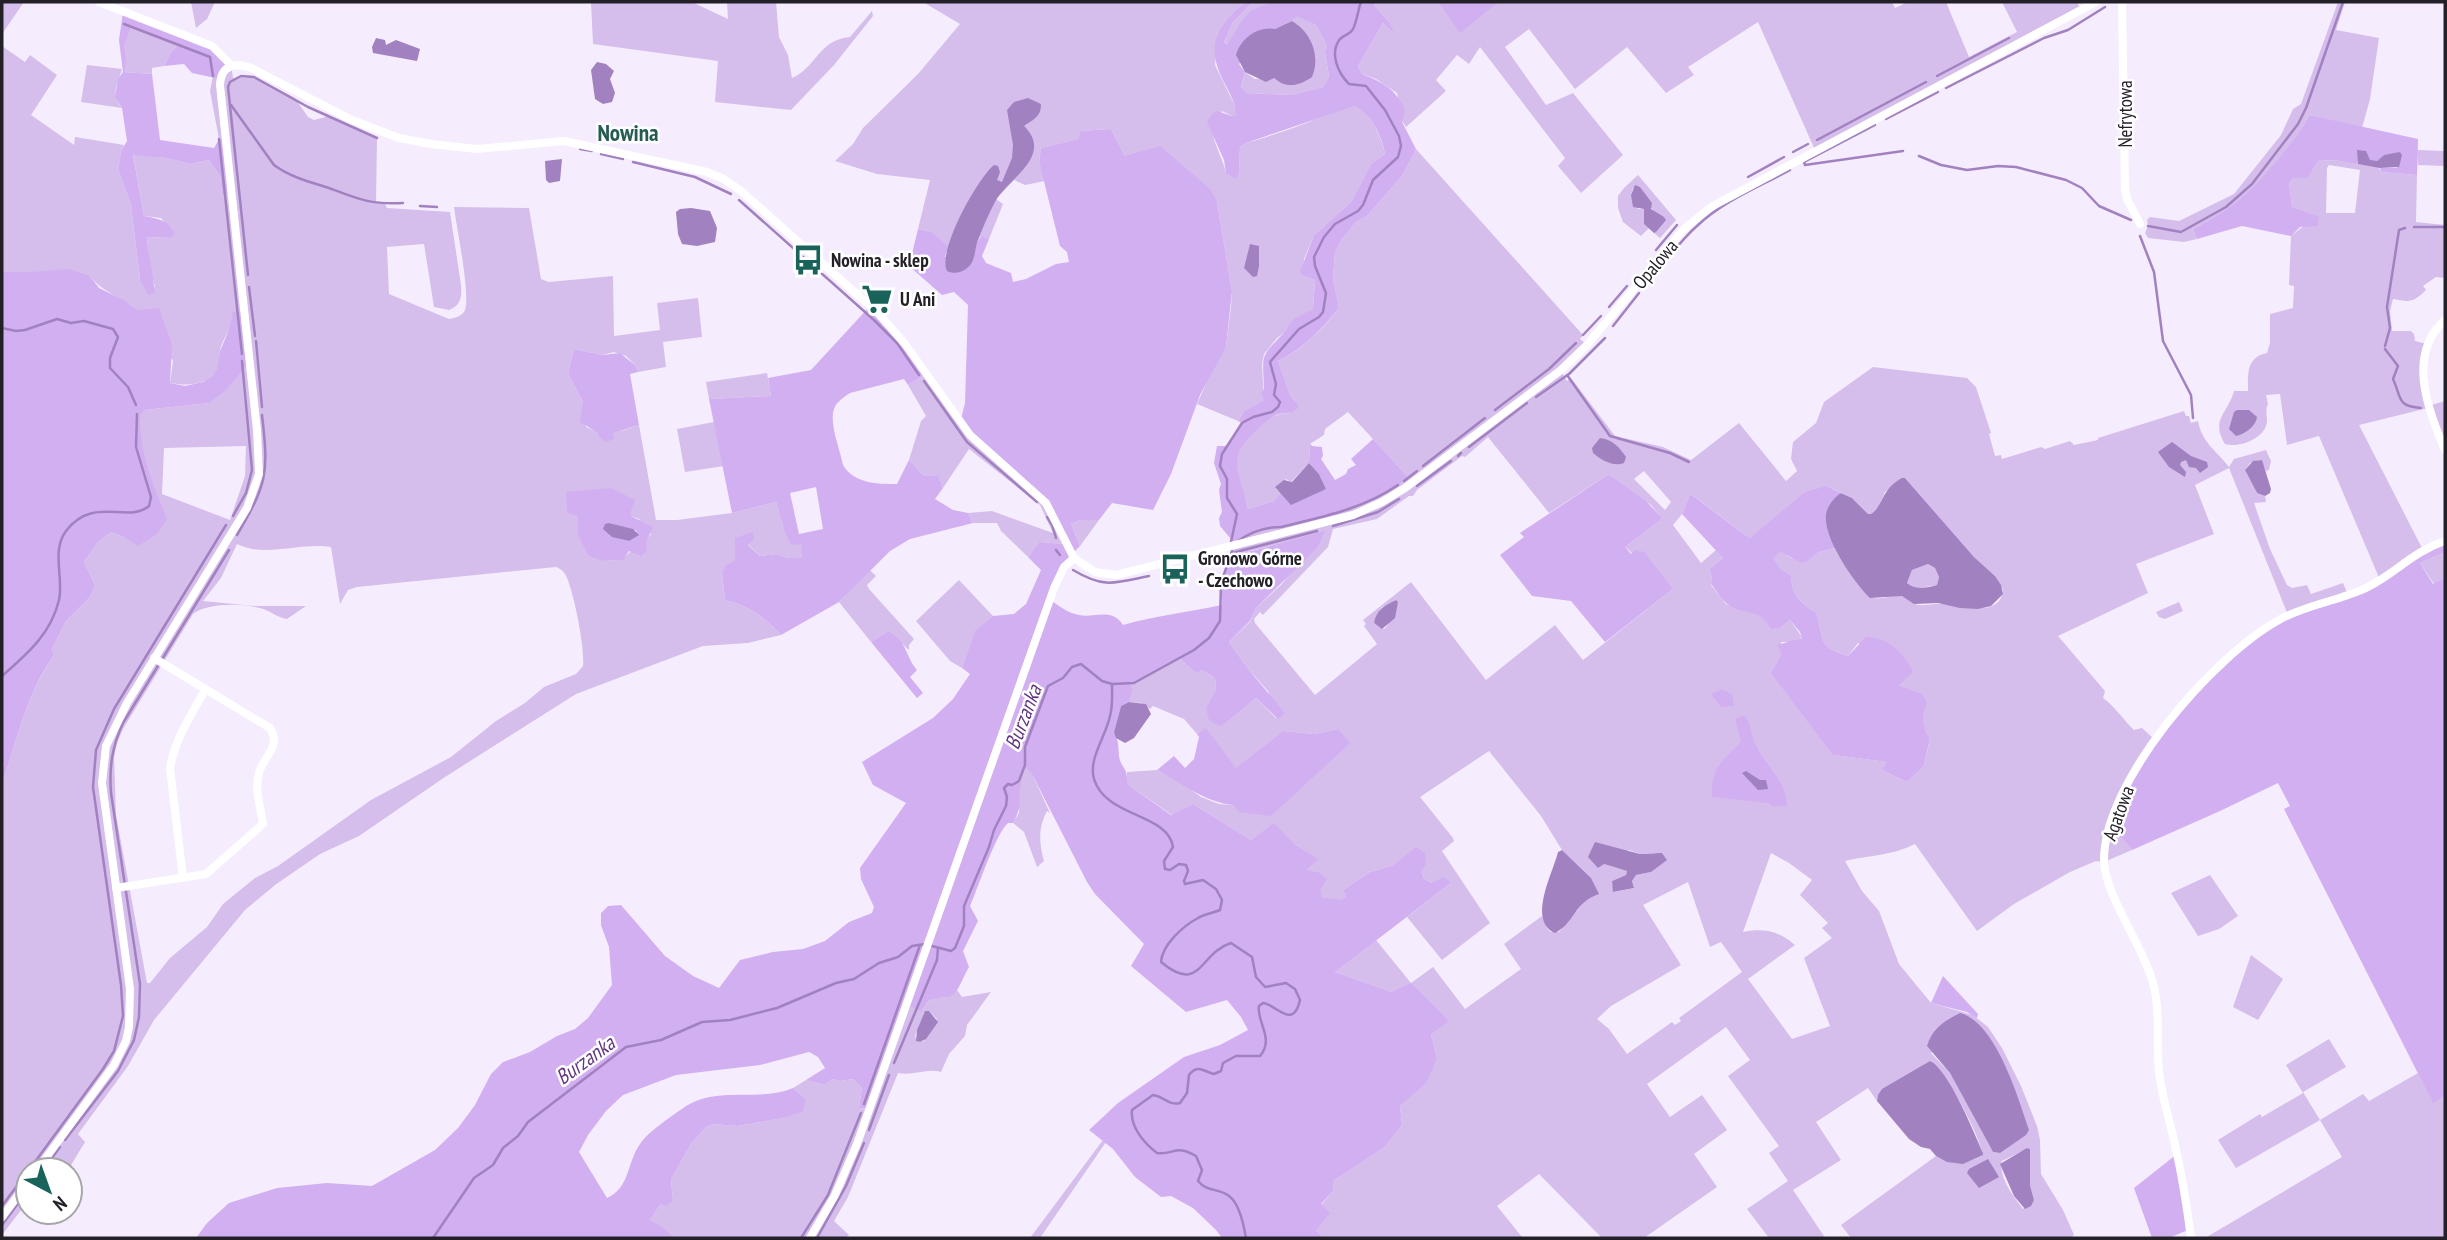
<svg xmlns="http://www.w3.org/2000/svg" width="2447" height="1240" font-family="'PT Sans Narrow',sans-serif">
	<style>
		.green { fill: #d5beec; fill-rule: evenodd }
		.forest { fill: #d1aff1; fill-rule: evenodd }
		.water { fill: #a281c0; fill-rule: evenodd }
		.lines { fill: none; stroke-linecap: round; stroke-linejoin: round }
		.stream { stroke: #a281c0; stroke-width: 2.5 }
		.minor { stroke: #fff; stroke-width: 8 }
		.labels { text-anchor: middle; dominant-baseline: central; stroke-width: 5; stroke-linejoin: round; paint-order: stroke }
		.street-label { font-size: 19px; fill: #242028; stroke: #fff }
		.poi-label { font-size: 19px; font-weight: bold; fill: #242028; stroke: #fff; text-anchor: start }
		.water-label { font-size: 21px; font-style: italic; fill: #613682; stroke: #fff }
		.quarter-label { font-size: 23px; font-weight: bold; fill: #245c54; stroke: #fff }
	</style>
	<rect width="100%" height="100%" fill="#f5edfe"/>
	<!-- green -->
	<g class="green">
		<path d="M2 2H24L2 34Z"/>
		<path d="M191 2H215L207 19 196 28Z"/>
		<path d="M591 2H692L728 19 727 2H776L779 37 788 55 792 78C816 68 818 40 850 37L872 11 873 16 834 65 791 110 715 102 718 61 593 44Z"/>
		<path d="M923 2H1245L1225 23 1218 34 1215 65 1236 108V116H1232L1222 111C1220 116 1215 122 1213 127 1210 137 1224 161 1226 173L1239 172 1240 147 1246 143C1271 136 1295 128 1318 118 1328 115 1343 105 1354 106 1369 106 1383 142 1385 154L1371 164 1351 202 1314 235 1304 259 1303 276 1315 280 1313 309 1290 323 1284 333 1277 338 1264 354 1262 364 1264 400 1244 411 1238 421 1197 404 1214 366 1226 347 1231 307 1232 291 1217 202 1125 156 1111 129 1080 131V139L1041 148 1039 161 1045 181 1025 185 1014 180 996 199 1003 204 989 239 980 236 962 271 932 232 918 229 930 180 877 174 835 161 853 144 863 128 918 74 960 24Z"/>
		<path d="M1253 2H1271C1247 13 1240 22 1228 44L1224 42 1233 22Z"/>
		<path d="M1376 2H1438L1460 32 1499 2H1892L1895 8 1908 2H1946L1969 57 2017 32 2002 2H2077L2081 10 1815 150 1758 22 1688 67 1694 75 1666 93 1627 47 1575 89 1529 29 1505 47 1546 105 1573 93 1623 155 1581 193 1558 166 1565 158 1480 47 1469 64 1457 55 1436 80 1446 91 1406 127 1402 121 1397 93 1376 79 1362 74 1358 66 1383 23 1393 33 1390 23 1374 5Z"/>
		<path d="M2338 2H2345L2336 30 2379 38 2370 99 2362 128 2309 115C2294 145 2262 184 2236 204 2223 214 2208 221 2193 229L2197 239 2184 242 2148 238 2145 233 2148 226 2147 220 2150 217 2179 221 2234 194 2281 135 2293 109 2301 104Z"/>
		<path d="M1297 15 1316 25 1327 46 1325 53 1329 77 1323 87 1292 95 1246 93 1241 88 1245 72 1255 79 1274 78 1278 81 1298 25 1292 21Z"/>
		<path d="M131 26 178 45 171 52 164 66 152 68V74L124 72V47Z"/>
		<path d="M2 46 25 62 30 55 57 75 31 115 74 145 75 137 124 145 121 151 118 169 131 205 140 280 155 287 149 264 147 237 171 238 175 235 161 218 144 216 133 154 166 158 190 164 209 160 220 176 222 194 226 138 219 139 210 91 213 76 231 65 233 78 254 77 295 98 308 117 314 120 329 116 377 138 376 203 385 204 387 208 450 212 461 285C462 296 461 306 449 310L434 307 424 244 387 247 389 294 449 319C454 318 460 317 464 312 472 300 456 225 454 207L529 208 541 279 549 282 613 276 614 336 660 330 657 303 698 298 702 337 663 342 666 367 638 372 636 366 626 356 614 352 602 355 574 349 568 373 583 402 586 427C605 437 619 432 639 425L656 520H677L732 513 776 502 784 530 801 544 803 558H789L776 554 760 556 748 544 753 533 736 561 722 573 725 600C749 606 765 617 781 635L748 643 703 646 576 694 445 777 359 836 320 854 275 885 245 910 154 1020 128 1066 78 1134 85 1142 68 1170H28V1201L2 1235V784C17 740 27 694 54 655L52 649 66 621 90 597 95 585 84 562 98 542 111 532 126 538 160 502C146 474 139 445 139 415L145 410 209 403 229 330C226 336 221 344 220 351 219 357 221 363 217 369 208 386 186 386 170 383L173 361C161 344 150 321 134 308 119 295 102 292 90 276L2 272ZM246 446 245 476 230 520 162 494 164 448ZM567 492 631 511V516L639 519 651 534C643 545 631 549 622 560L602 561 578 535V517L567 511ZM237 544C265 558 300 542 331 547L340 604 348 590 357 587 556 567C561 569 565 572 567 578 574 594 585 648 583 666L576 674 544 687 525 703 496 721 451 757 371 800 278 866 255 878 223 904 207 927 170 958 150 983H147L116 815 114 757 117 743 123 729 193 614C208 602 248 603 266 610 273 613 279 618 287 619L306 606H254L203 601 221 578Z"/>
		<path d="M87 65 122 69C118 84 110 93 122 108L81 102Z"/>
		<path d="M1416 149 1583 335 1580 339 1587 345 1561 371 1567 381 1571 378 1615 436 1663 447 1691 460 1739 423 1786 481 1797 471 1791 459 1793 442 1816 423 1824 402 1873 367 1967 378 1976 387 1991 433 1989 434 1995 456 2001 455 2002 459 2041 447 2045 449 2070 441 2074 445 2098 440V438L2184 411 2186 416H2189L2191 423 2198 421C2202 443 2216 450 2229 467L2234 459 2266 450 2271 461 2269 470 2266 471 2260 460 2250 463 2245 470 2257 493 2265 496 2266 502 2254 503 2270 549 2287 585 2292 588 2307 585 2311 594 2343 583 2348 595 2288 615 2229 468 2195 485 2214 534 2136 564 2148 593 2058 636 2105 691 2103 698C2116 707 2123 720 2134 730L2142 728 2154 739 2107 841 2122 838 2132 850 2104 862 2096 861 2070 872 2014 904 1977 931 1915 844C1891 856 1870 855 1845 861L1862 891 1879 911 1899 964 1931 1003 1973 1015 1988 1027 2002 1048 2021 1086 2037 1126 2040 1140 2041 1174 2063 1210 2074 1235 2070 1238H1851L1841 1225 1936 1156C1956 1166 1963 1165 1983 1155 1978 1132 1948 1075 1930 1061L1878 1095 1877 1101 1868 1088 1816 1122 1841 1160 1793 1190 1824 1236 1821 1238H1769L1747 1209 1788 1181 1769 1153 1779 1146 1728 1076 1750 1060 1726 1027 1647 1084 1670 1117 1702 1095 1727 1130 1694 1154 1717 1187 1644 1238H1602L1539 1174 1497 1206 1522 1237 1526 1238H1324L1316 1230 1321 1205 1333 1191V1181L1385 1147 1402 1125 1400 1106 1425 1083 1437 1059 1431 1034 1392 992 1335 972 1376 940 1411 983 1433 967 1465 1009 1521 969 1504 944 1542 916 1547 928 1551 932H1559L1588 897 1591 878 1562 850 1541 816 1489 751 1420 797 1453 838 1454 841 1442 851 1490 923 1442 960 1407 917 1451 883H1432L1424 879 1421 871 1394 865 1370 872 1343 890 1346 897 1340 901 1322 897 1307 870 1317 859 1296 845 1274 824 1251 840 1193 804 1172 815 1127 784V772L1157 770 1179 781 1201 797 1219 804 1233 805 1338 729 1314 734 1283 731 1236 769 1206 729 1197 734 1184 719 1153 706 1150 709 1142 703 1129 702 1133 691 1129 683 1180 659 1197 674 1202 670 1215 678 1216 689 1206 709 1226 723 1256 698 1277 719 1268 691 1249 670 1229 642 1250 622 1256 608 1281 585 1324 532 1239 554H1232L1231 542C1238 541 1241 538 1247 534 1256 529 1270 527 1281 527L1360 506 1376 500 1409 478 1348 412 1325 429 1324 435 1310 444 1309 463 1291 482 1286 479 1276 489 1281 492 1274 501 1248 509C1245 495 1234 475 1236 461 1239 438 1269 411 1291 413L1297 403 1291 397 1278 361C1303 349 1322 330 1339 308L1333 278 1335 252 1342 239 1356 222 1367 216 1402 176ZM1488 437 1549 513 1609 474 1651 505 1662 519 1625 547 1673 589 1583 660 1555 625 1486 680 1411 582 1363 620 1366 624 1364 626 1377 644 1315 695 1255 623 1254 619 1260 612 1263 615 1328 547 1333 529 1377 519 1409 496H1413L1417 490 1462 456 1465 457ZM1644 471 1671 502 1665 510 1634 479ZM1905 478 1974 557 1995 576 2003 590C2000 619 1960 605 1942 604 1934 603 1923 607 1915 604 1910 602 1907 597 1901 596 1890 594 1880 602 1869 596 1861 591 1838 558 1835 548L1819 552 1809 560 1791 558 1779 551 1772 557 1780 568 1792 576C1789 593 1803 605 1816 613 1825 640 1817 647 1848 656L1858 643 1899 685 1921 693 1922 725 1930 738 1927 753 1924 766 1907 782 1882 770 1888 762 1833 755 1782 654 1781 642H1794L1802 637 1790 620 1780 628 1759 614 1726 604 1711 585 1712 578 1709 569 1723 558 1716 550 1701 563 1673 525 1682 514 1690 494C1712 508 1729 524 1750 538L1827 486 1852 498 1868 514 1871 515 1878 508 1885 492ZM1396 600 1387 626 1384 629 1374 623 1381 608ZM1629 850 1640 854 1655 853 1651 872 1636 875 1632 881 1634 888 1614 892 1612 881 1626 875 1627 871 1604 864ZM1771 853 1789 863 1812 880 1800 895 1828 923 1822 928 1832 938 1804 958 1830 1026 1792 1039 1748 979 1795 945C1779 931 1764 928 1743 932ZM1688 882 1710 947 1721 942 1742 972 1679 1018 1681 1021 1675 1025 1672 1022 1627 1054 1609 1029 1597 1019 1611 1006 1681 965 1643 905ZM1968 1016 1985 1032 2005 1067 2000 1153 1993 1152 1950 1073 1931 1053ZM2029 1148 2030 1185 2034 1200 2023 1209C2014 1197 1998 1177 2002 1161Z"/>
		<path d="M2417 150 2445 151V166L2418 165Z"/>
		<path d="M2334 160 2378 166 2381 172 2417 175 2416 222 2445 225V278L2436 277 2423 286 2426 290C2413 303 2410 302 2393 299L2390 311 2392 331H2411L2414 334 2415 341 2427 344 2425 353 2428 406 2445 401V450L2428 408 2359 425 2423 550 2380 580 2319 436 2287 445 2280 394 2266 395 2268 404C2264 412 2269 418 2266 426 2261 440 2238 448 2225 444 2210 420 2228 413 2234 391H2248C2248 375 2246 357 2267 353L2270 343V314L2293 308 2294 286 2289 285 2291 236 2315 217 2292 207 2289 183 2293 178H2308L2318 161ZM2329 165 2360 170 2355 213H2326L2327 168Z"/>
		<path d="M1638 175 1676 220 1660 238 1654 233 1656 232 1653 210 1633 188 1631 195 1638 209H1644V224L1649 228 1641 236 1623 222 1618 208V196L1624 188Z"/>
		<path d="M767 373 771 396 709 399 706 382Z"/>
		<path d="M926 374 955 417 1038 494 1065 544 1039 542 1028 557 1001 531 997 523H973L968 513 992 511 1053 533 1040 505 969 449 943 488 939 476H924L909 460 921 421 926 416 908 385Z"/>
		<path d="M714 422 724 466 685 472 677 429Z"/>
		<path d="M1080 520H1099L1080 546 1071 524Z"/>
		<path d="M2443 553 2445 556V578L2434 584 2420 563Z"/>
		<path d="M1928 564 1935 568 1939 577 1937 585C1926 587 1915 590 1907 583L1912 570Z"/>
		<path d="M870 570 876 576 867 585 869 589 914 639 909 645V650L888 631 871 642 839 602Z"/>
		<path d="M959 580 993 616 975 632 962 668 950 661 916 621Z"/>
		<path d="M2179 602 2183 611 2165 619 2159 617 2156 612Z"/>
		<path d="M1025 765 1033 776 1050 813 1047 811C1038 828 1039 843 1044 861L1037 867 1024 832 1013 823 1019 813V781Z"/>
		<path d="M2210 875 2238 916 2219 929 2198 936 2171 893Z"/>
		<path d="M2251 955 2283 979 2258 1020 2233 1007Z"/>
		<path d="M957 990 962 997 991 992 967 1025 965 1036 949 1054 941 1072C927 1068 913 1076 898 1073L848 1197 834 1221 849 1235 845 1238H674L650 1220 661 1204 673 1201 671 1179 691 1144 706 1127 713 1124 737 1126 784 1118 806 1099 793 1088 806 1080 825 1085 832 1079 840 1081 853 1079 862 1088 859 1108 869 1109 907 1005H924L937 996 944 998ZM929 1011 937 1019 924 1041 918 1042 915 1036 924 1013Z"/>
		<path d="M2329 1039 2346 1067 2303 1092 2320 1120 2363 1094 2369 1101 2418 1073 2433 1102 2445 1096V1238H2205L2342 1157 2320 1120 2236 1168 2218 1140 2260 1114 2262 1117 2303 1093 2286 1065Z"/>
		<path d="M1103 1140 1106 1142 1040 1238H1030Z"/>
	</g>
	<!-- forest -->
	<g class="forest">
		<path d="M1245 2H1253L1233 22 1224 42 1227 44 1243 19 1252 10 1271 2H1376L1374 5 1390 23 1394 34 1383 23 1358 66 1362 74C1384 83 1394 88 1405 109L1402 122 1416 149 1402 176 1367 216 1356 222 1342 239 1335 252 1333 278 1339 308C1322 329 1303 349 1278 361L1291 397 1297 403 1298 408 1291 413C1279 412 1271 417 1262 425 1224 458 1238 466 1248 509L1274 501 1281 492 1286 499 1326 489 1319 474 1309 463 1310 444 1312 446 1322 447 1323 456 1321 459 1335 480 1346 474 1348 469 1356 465 1351 459 1373 439 1409 478 1376 500 1360 506 1281 527C1270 527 1256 529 1247 535 1241 538 1238 541 1231 542V539L1220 526 1219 518 1222 512 1219 490 1221 484 1214 463 1217 446H1228L1242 423 1238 421 1244 411 1264 400 1261 393 1264 389C1263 355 1259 358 1283 334 1286 331 1287 327 1289 324 1295 316 1305 314 1313 309L1315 280 1303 276 1300 272 1314 235 1351 202 1371 164 1385 154C1382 137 1371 112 1354 106L1246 143 1240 147 1239 172 1236 179 1226 173 1224 160 1207 122 1212 114 1217 111 1232 116 1236 115C1236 104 1230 94 1225 84 1205 46 1215 29 1245 2ZM1297 16 1316 25 1327 46 1325 52 1329 77 1323 87 1292 95 1246 93 1241 87 1245 72 1239 64 1275 29 1292 21Z"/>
		<path d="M1438 2H1499L1460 33Z"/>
		<path d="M123 12 212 46 227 62 220 79 192 73 184 64 164 66 171 52 178 45 131 27 124 47 126 60 124 72 152 74 160 140 214 148 219 139 226 138 233 193 222 194 220 176 209 160 190 164 166 158 133 155 144 216C159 219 169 220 175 235L171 238 147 237C147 251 156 285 154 293L148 295 140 280 131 205 118 169 121 151 127 141 122 108 115 97 118 79 123 72 119 40Z"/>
		<path d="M2309 115 2418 139 2417 175 2381 172 2380 168H2397L2398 154 2384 155 2377 161 2356 163 2358 164 2334 160 2318 161 2308 178H2293L2289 183 2292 207 2319 217 2317 226 2300 227 2291 236 2242 226 2197 239 2193 229C2235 208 2251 192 2281 156 2291 143 2302 130 2309 115Z"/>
		<path d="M1111 129 1125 156 1160 146 1211 190 1217 202 1232 291 1226 347 1200 395 1171 474 1153 510 1112 503 1099 520H1080L1071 524 1080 546 1072 554 1050 600C1057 604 1066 612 1075 614 1092 620 1111 606 1123 625 1155 616 1189 612 1222 605V578L1232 554 1252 551 1325 531 1317 548 1256 608 1250 621 1229 642 1249 670 1285 713 1278 719 1256 698 1226 723 1219 726 1209 720 1206 708 1216 689 1215 678 1202 670 1197 674 1180 659 1138 681 1130 683 1133 691 1129 702 1121 706 1114 732C1119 741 1118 746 1119 756 1121 769 1128 766 1127 784L1171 815 1193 804 1251 840 1274 823 1296 845 1318 859 1307 870 1320 873 1327 879 1320 890 1322 897 1340 900 1346 897 1343 890 1370 872 1394 865 1416 847 1425 853 1426 864 1421 871 1424 879 1432 883 1444 877 1451 883 1335 972 1392 992 1411 983 1449 1021 1431 1034 1437 1059 1426 1083 1400 1106 1402 1125 1385 1147 1333 1181V1191L1321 1204 1330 1213 1316 1230 1324 1238H1222L1216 1230 1193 1208 1171 1196 1161 1197 1135 1177 1113 1149 1089 1130 1118 1103 1184 1057 1220 1045 1248 1030 1241 1017 1227 1000 1186 1012 1131 966 1144 944 1095 894 1087 882 1033 776 1025 766 1019 781 1021 784C1017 801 1024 803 1013 823H1008C996 833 978 888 970 906L978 921 963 951 969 967C964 975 960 987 955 993 943 1004 934 989 921 1011L907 1005 870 1109 859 1108 862 1088 853 1079 840 1081 832 1079 825 1085 806 1080 825 1068 818 1057 809 1052 760 1065 676 1075 623 1095 606 1111 588 1135 579 1152 607 1198C630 1188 627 1162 640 1144 647 1133 670 1117 682 1109 715 1084 758 1103 793 1088L806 1099 803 1111 784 1118 737 1126 713 1124 706 1127 691 1144 671 1179 673 1201 666 1206 661 1204 650 1220 662 1227 674 1238H196L207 1223 229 1203 277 1188 327 1183 372 1186 435 1150 458 1128 475 1105 491 1074 503 1062 530 1052 557 1036 575 1029 588 1018 612 985 609 947 601 925V913L608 906 621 905 665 956 693 976 719 988 740 960 773 952 803 949 825 941 849 922 872 913 874 907 861 879 860 868 906 803 873 785 862 762 933 718 953 699 970 674 962 668 975 631 993 616 1014 614 1026 604 1041 570 1028 557 1039 542 1065 544 1052 511 992 456 961 419 965 403 968 305 954 292 942 295 909 266 918 229 932 232 948 247 945 257 977 243 981 236 989 239 982 256 986 263 1011 273 1013 282 1026 279 1056 264 1069 262 1067 252 1060 246 1039 161 1041 148 1079 139 1080 131Z"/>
		<path d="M68 269 90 276 99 288 124 300 137 310 159 308 172 345 170 383 185 386 203 382 212 376 217 369 220 351 229 330 233 312 244 311 250 362 226 390 209 403 145 410 140 415C139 453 153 484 167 519L157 534 138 546 126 538 111 532 98 542 84 562 95 585 90 597 66 621 52 649 54 655C27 693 17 740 2 784V272H31Z"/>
		<path d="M870 306 926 374 908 385 904 379 850 393C844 397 836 402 834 409 829 424 840 449 843 465 854 484 878 484 897 484L909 460 924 476H939L943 488 935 499 953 510 968 513 973 523 910 539 890 551 839 602 781 635C765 617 749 606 725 600L722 573 726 565 735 561V538L753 532 754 539 748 545 760 556 776 554 789 558H802L801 544 791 545 784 530 776 502 732 513 709 399 771 396 768 378 811 370ZM816 487 823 529 799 534 790 493Z"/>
		<path d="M574 349 602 355 620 353 636 366 638 372 630 374 639 425 613 433 614 439 606 442 600 438 598 433 580 422 583 402 568 373Z"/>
		<path d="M1609 474 1646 501 1660 516 1662 519 1625 547 1631 554 1635 550 1644 552 1673 589 1605 642 1571 601 1532 596 1500 555 1524 537 1520 533Z"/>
		<path d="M1827 486 1841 493 1827 511 1835 548 1819 552 1809 560 1802 563 1780 552 1773 558 1780 568 1792 576C1789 593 1803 605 1816 613 1825 640 1817 647 1848 656L1866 637C1889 638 1903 652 1913 672L1899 685 1921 693 1927 702C1921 718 1921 724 1930 738L1924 766 1907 782 1882 770 1887 762 1833 755 1771 673 1782 654 1777 645 1802 638 1800 632 1790 620 1780 628 1771 629C1759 606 1746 617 1729 605 1722 601 1717 591 1711 584L1712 578 1709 569 1723 558 1682 514 1690 494C1711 508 1729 524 1750 538L1805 492Z"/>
		<path d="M611 488 635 500 631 511V516L653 527 646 542 647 550 641 556 629 551 623 560 602 561 588 555 578 535V517L567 512 566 492ZM609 523 637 531 629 541 621 539Z"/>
		<path d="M2445 541V556L2443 553 2420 563 2433 584 2445 578V1096L2433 1103 2284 809 2290 806 2278 783 2220 811 2132 850 2122 838 2106 841 2130 778 2198 688 2273 623 2356 592Z"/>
		<path d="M888 631C908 642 905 656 917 670L910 677 923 693 917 698 871 642Z"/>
		<path d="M1722 689 1732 694 1734 706 1721 707 1711 694Z"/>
		<path d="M1744 715C1751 723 1750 731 1754 741 1763 764 1786 779 1787 806H1772L1769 803 1712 797C1711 766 1722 762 1741 742L1735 719Z"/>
		<path d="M1206 728 1236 768 1283 731 1314 734 1338 729 1350 743 1271 816 1239 812 1233 805C1204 802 1182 783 1157 770L1174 756 1185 768 1194 759 1199 737 1197 734Z"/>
		<path d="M1943 976 1978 1014 1977 1018 1967 1012 1931 1003Z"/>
		<path d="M2177 1154 2190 1229 2169 1238H2152L2134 1188Z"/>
	</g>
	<!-- water -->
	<g class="water">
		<path d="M1292 21C1311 32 1321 56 1312 77 1299 86 1287 89 1274 78L1266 82 1245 72 1236 55C1241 38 1258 26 1275 29Z"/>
		<path d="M376 38 385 40 386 45 396 40 420 49 417 61 373 53 372 47Z"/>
		<path d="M597 62 606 64 614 71 610 79 615 93 612 102 603 104 595 99 591 70Z"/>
		<path d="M1028 98 1041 104C1041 117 1034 119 1024 126 1055 156 1006 180 995 202 988 215 982 229 977 243 975 249 975 258 971 264 965 272 955 275 947 271 937 251 977 179 994 165L998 166 1000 172 997 180 1002 182 1012 158 1013 145 1007 110 1014 102Z"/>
		<path d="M2357 150 2366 151 2370 160 2377 161 2384 155 2400 152 2402 155 2399 167 2380 168 2358 164Z"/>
		<path d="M562 159 560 181 549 183 546 180 545 161Z"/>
		<path d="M1635 185 1640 187 1652 203 1651 209 1664 217 1666 220 1656 232 1654 233 1644 224V209L1633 207 1631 195Z"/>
		<path d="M691 208 710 211 717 228 715 242 697 246 682 244 678 234 676 212 680 209Z"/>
		<path d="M1250 244 1259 246V266L1257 276 1253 277 1244 268Z"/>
		<path d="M2237 410H2249L2257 417C2256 426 2245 434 2236 436L2229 429 2234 412Z"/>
		<path d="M1600 438C1612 439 1620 448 1626 457L1624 463C1613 467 1601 460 1593 453L1592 448Z"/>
		<path d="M2172 442 2191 456 2207 462 2208 467 2200 473 2196 468 2189 467 2186 460 2181 462 2180 465 2186 472 2185 477 2169 467 2158 452Z"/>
		<path d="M2262 460 2271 489 2270 493 2265 496 2257 493 2245 470 2253 461Z"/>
		<path d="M1309 463 1319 474 1326 489 1291 505 1275 487 1284 480 1292 482Z"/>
		<path d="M1902 478H1905L1974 557 1995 576 2001 585 2003 594 1991 606 1978 609 1960 608 1938 603 1914 604 1902 596 1870 598C1854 583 1819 533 1827 510 1830 503 1835 497 1841 493L1852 498 1868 514H1871C1883 507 1881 489 1902 478ZM1928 564 1935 568 1939 577 1937 585C1927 588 1915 590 1907 583L1912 570Z"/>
		<path d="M609 523 633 529 639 535 629 541 612 537 603 529 605 524Z"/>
		<path d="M1396 600 1398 602 1395 618 1382 629 1374 623C1376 610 1385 605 1396 600Z"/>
		<path d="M1129 702 1146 704 1151 714 1134 738 1125 743 1116 738 1114 732 1121 706Z"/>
		<path d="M1746 771 1760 780H1766L1768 789 1758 790 1742 773Z"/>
		<path d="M1595 842 1640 854 1662 853 1667 860 1651 872 1636 875 1632 881 1634 888 1613 892 1612 881 1626 875 1627 871 1604 864 1598 868 1588 857Z"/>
		<path d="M1562 850 1591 878 1599 894C1573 903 1575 923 1555 933 1527 920 1553 873 1558 852Z"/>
		<path d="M925 1011H929L938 1022 926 1039 920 1042 916 1041 917 1030Z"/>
		<path d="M1960 1013C1996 1022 2018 1098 2029 1130L2026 1135 2000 1153 1993 1152 1950 1073 1927 1046C1932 1029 1944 1021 1960 1013Z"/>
		<path d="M1930 1061C1948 1069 1974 1132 1983 1153V1155L1963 1164 1947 1162 1936 1156 1930 1149 1921 1147 1909 1139 1877 1101 1878 1095 1882 1089Z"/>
		<path d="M2027 1148 2030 1149V1185L2034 1200 2031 1206 2025 1209 2014 1196 2000 1164Z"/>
		<path d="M1988 1159 1999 1177 1979 1188 1967 1173 1969 1169Z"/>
	</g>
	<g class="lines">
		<!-- stream -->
		<g class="stream">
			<path d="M124 24 210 57 213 76"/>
			<path d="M1937 76 2009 38"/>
			<path d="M1946 88 2044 38 2068 30 2105 7"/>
			<path d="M231 105 274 165C290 177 310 182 329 188 358 199 371 205 403 203"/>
			<path d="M1886 119 1938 92"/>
			<path d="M219 139 242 354"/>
			<path d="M1817 140 1926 82"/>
			<path d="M580 149 592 151"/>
			<path d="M1793 152 1808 144"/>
			<path d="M601 154 623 159"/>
			<path d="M1919 156 1941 165 1967 170 1998 166 2016 167 2066 180 2082 188 2099 206 2131 220"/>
			<path d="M633 162 695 177 731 194"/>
			<path d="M1804 162 1805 165 1903 151"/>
			<path d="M1804 162 1875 125"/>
			<path d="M1748 177 1784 157"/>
			<path d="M739 200 874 320 897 343 919 375"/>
			<path d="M420 206 437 207"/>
			<path d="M2148 226 2181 232 2226 207 2252 184 2298 124 2306 108 2343 2"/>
			<path d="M2414 227H2445"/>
			<path d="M2140 236 2154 272 2163 341 2191 395 2193 418"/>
			<path d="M1656 250 1677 225"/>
			<path d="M1661 267C1672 253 1683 238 1697 226 1723 201 1759 187 1790 170"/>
			<path d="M248 275 228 87 230 82 241 76 254 77 308 107 377 138"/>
			<path d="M1645 286 1655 274"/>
			<path d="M249 287 255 336"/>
			<path d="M1609 307 1627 286"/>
			<path d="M1613 326 1639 293"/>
			<path d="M2 328 16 331 25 330 57 319 71 323 84 321 113 329 118 337 110 358V368L128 387 136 405"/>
			<path d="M1583 335 1601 316"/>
			<path d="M256 341 262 407"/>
			<path d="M2385 346 2390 328 2387 307 2399 230 2405 228"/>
			<path d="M2385 349 2398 366 2393 379C2402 398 2396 406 2421 408"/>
			<path d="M1567 375 1610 436 1670 453 1689 462"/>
			<path d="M924 381 967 442 1037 502"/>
			<path d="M1536 397 1569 374 1605 338"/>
			<path d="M1495 410 1549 369 1576 343"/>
			<path d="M1469 447 1527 403"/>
			<path d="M1458 456 1461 453"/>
			<path d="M1423 466 1485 418"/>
			<path d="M1404 481 1417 471"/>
			<path d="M1417 486 1451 461"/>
			<path d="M233 516 246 493 252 470 242 361"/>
			<path d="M1047 517 1052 525 1056 538"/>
			<path d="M1333 526 1378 512 1399 499"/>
			<path d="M237 535C267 484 269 474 262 415"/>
			<path d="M1238 541C1251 532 1265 527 1281 527 1322 517 1363 509 1398 485"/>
			<path d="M1231 542 1237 514 1227 498V479L1220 466 1222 454 1242 423 1253 417 1272 412 1278 407 1280 402 1274 395 1276 384 1270 362 1299 329 1319 317 1323 312 1326 293 1315 266 1314 257 1324 237 1335 224 1358 211 1363 205 1373 180 1398 157 1401 146 1399 136 1385 110 1366 86 1349 84C1338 73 1329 53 1340 39 1345 34 1350 35 1353 29 1357 21 1358 10 1361 2"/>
			<path d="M1056 550 1060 555"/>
			<path d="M1232 553 1317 531"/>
			<path d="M1073 570C1105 589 1115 583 1149 576"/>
			<path d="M2 676C27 654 51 634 59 600 64 579 51 551 66 531 94 495 127 524 149 506L151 497 136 447 137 414"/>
			<path d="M1112 684C1112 695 1113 706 1110 716 1106 736 1088 759 1094 779 1106 818 1168 813 1173 847L1164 861 1165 869 1170 870 1179 864 1186 865 1188 871 1184 881 1185 884 1203 880 1216 889 1222 900 1220 910C1213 913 1205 914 1198 918 1183 926 1162 945 1161 962 1201 995 1199 953 1231 943L1252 957 1256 977 1265 987 1286 983 1295 989 1300 1000C1293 1031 1276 1004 1263 1003L1259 1006C1256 1021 1275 1039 1260 1056H1236L1223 1063 1221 1071 1214 1074C1204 1072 1198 1063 1189 1075L1187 1093 1180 1103C1169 1106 1163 1096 1153 1095L1132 1110C1130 1127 1144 1143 1157 1153 1174 1155 1176 1144 1196 1156L1202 1170 1198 1181C1207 1192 1219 1188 1229 1196 1240 1204 1244 1226 1246 1238"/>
			<path d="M932 946 951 951 955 948 964 926V906L989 847 994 830 1006 806 1007 797 1004 788 1008 784 1012 785 1019 781 1025 765V747L1048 686 1063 678 1072 667 1081 664 1102 681 1112 684 1134 683 1194 650 1209 638 1220 621 1221 583 1232 551"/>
			<path d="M894 1063 937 960 938 948"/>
			<path d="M864 1104 920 945"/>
			<path d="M869 1130 889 1075"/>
			<path d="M65 1140 118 1071 134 1040 139 1017 140 984 111 793C109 767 112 747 123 723L229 550"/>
			<path d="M29 1170 103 1069 114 1051 123 1016 121 985 93 787 96 750 114 709 226 525"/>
			<path d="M43 1170 60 1147"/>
			<path d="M2 1206 28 1171"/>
			<path d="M2 1225 28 1190"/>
			<path d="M433 1238 474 1178 493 1165 503 1148 518 1136 528 1122 626 1047 661 1040 702 1022 730 1020 777 1008 836 983 854 979 879 963 898 957 912 946 925 944"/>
			<path d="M801 1238 828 1195 861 1113"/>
			<path d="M817 1238 846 1186 864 1143"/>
		</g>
		<!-- minor -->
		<g class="minor">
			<path d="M99 2 212 46 231 65"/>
			<path d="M2122 2 2125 189 2127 199 2140 224"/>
			<path d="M2445 320C2406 355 2428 409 2445 450"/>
			<path d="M183 878 170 768C175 739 191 715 205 690"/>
			<path d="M116 888 206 874 263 824C261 809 254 788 259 773 264 755 282 747 270 728L154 658"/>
			<path d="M37 1170 114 1065 126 1041 129 1027 130 989 102 783 106 746 127 703 247 508 259 474 257 430 220 85C221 65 235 62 251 68L352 120 399 138 431 144 477 149 564 141 707 172 724 179 741 191 877 312 905 344 970 435 1046 503 1074 558 1095 572 1116 575 1353 515 1382 502 1405 488 1561 370 1587 345 1684 229 1711 207 2096 2"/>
			<path d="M2 1217 28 1182"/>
			<path d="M810 1238 835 1195 857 1144 1054 588 1064 567 1074 558"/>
			<path d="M2191 1238C2187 1208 2183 1179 2176 1150 2171 1124 2162 1098 2159 1072 2156 1042 2161 1012 2153 983 2143 945 2105 896 2104 861 2103 782 2213 656 2279 620 2307 604 2340 601 2368 587 2397 572 2414 551 2445 541"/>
		</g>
	</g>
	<!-- icons -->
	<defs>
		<g id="bus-bare" transform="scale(2.415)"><path d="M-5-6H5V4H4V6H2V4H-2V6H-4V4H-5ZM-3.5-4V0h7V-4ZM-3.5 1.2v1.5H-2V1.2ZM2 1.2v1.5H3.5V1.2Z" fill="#19635a" stroke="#fff" stroke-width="2.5" paint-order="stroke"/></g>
		<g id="supermarket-bare" transform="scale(2.415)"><path d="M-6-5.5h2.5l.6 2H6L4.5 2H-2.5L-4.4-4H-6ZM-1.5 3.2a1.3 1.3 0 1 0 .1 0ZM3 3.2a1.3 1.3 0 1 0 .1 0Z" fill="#19635a" stroke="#fff" stroke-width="2.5" paint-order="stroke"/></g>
	</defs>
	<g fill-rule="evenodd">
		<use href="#bus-bare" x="808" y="260"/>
		<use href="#supermarket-bare" x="877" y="299"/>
		<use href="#bus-bare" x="1175" y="569"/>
	</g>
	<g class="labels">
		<!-- street labels -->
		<g class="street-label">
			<text transform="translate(2125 114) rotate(-90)">Nefrytowa</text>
			<text transform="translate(1655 264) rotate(-50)">Opalowa</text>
			<text transform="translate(2118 813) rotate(-70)">Agatowa</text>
		</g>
		<!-- poi labels -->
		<g class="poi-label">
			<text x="831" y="260">Nowina - sklep</text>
			<text x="900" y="299">U Ani</text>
			<text x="1198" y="558">Gronowo Górne<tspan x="1198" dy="22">- Czechowo</tspan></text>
		</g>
		<!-- water labels -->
		<g class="water-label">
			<text transform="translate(1023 717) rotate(-69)">Burzanka</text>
			<text transform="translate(585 1060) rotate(-36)">Burzanka</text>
		</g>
		<!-- quarter labels -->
		<g class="quarter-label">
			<text x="628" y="132">Nowina</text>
		</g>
	</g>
	<!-- border -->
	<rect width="2447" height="1240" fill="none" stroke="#242028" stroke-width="7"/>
	<!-- north arrow -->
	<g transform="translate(49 1191) rotate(139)"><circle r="33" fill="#ffffff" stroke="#a7a6a9" stroke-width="2"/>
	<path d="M0-5L12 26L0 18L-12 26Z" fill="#19635a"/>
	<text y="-10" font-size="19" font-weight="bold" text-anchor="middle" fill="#242028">N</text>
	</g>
</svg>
